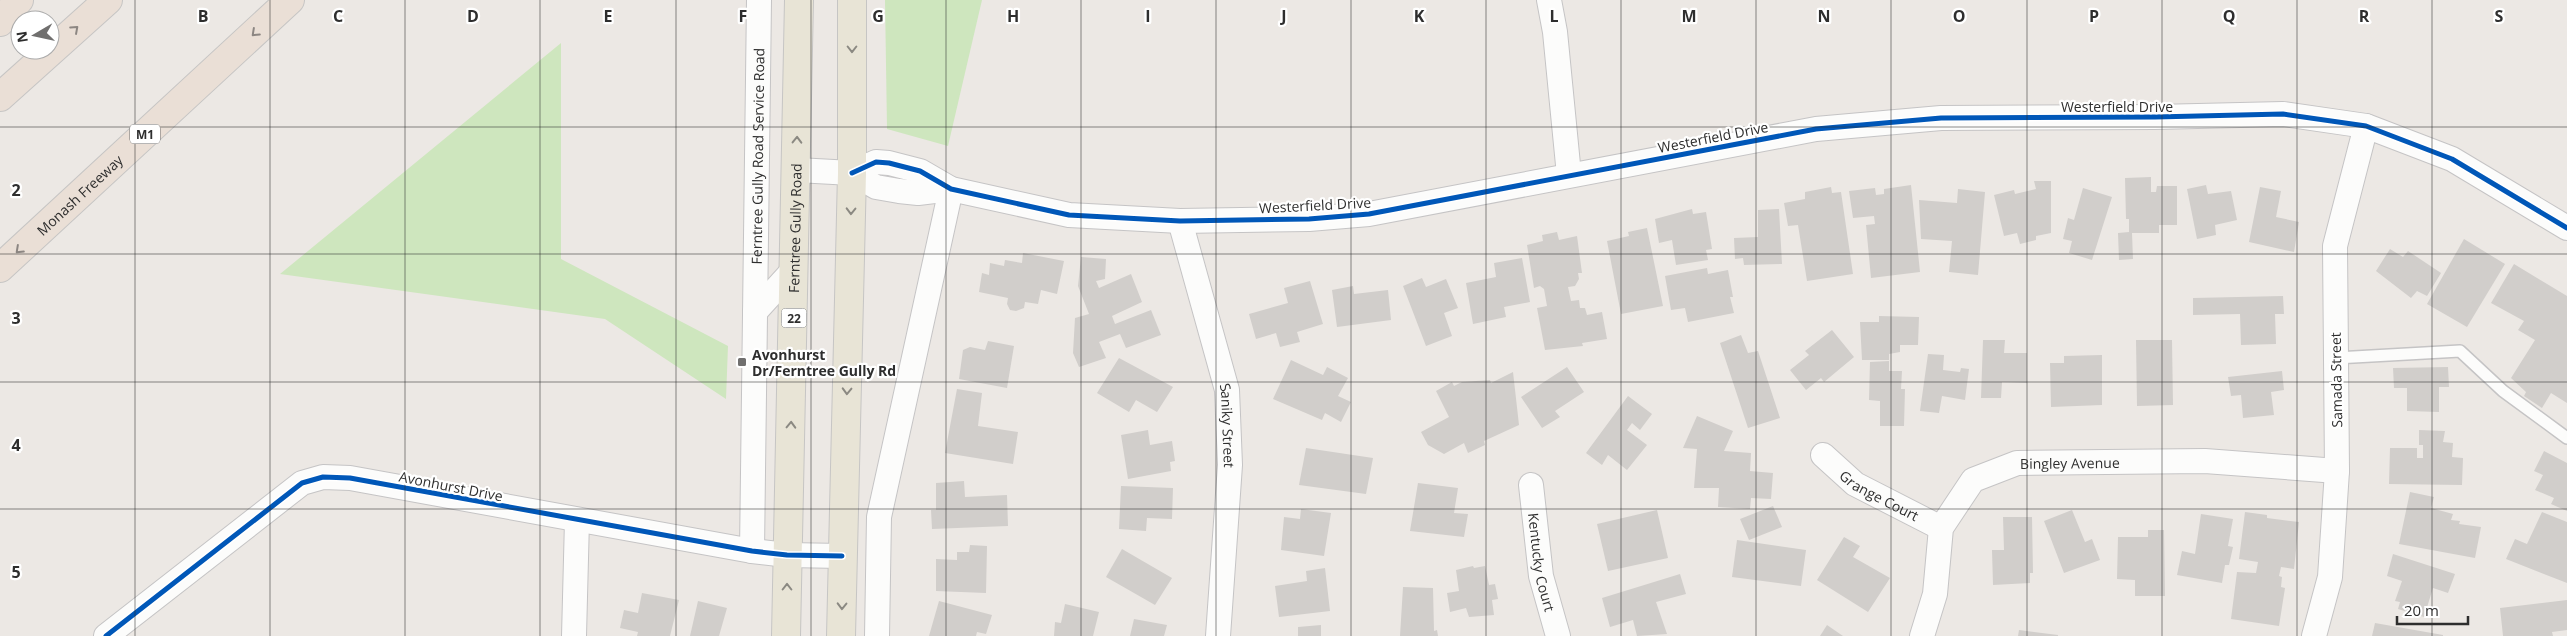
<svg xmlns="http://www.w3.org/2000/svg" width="2567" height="636" font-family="'Open Sans',sans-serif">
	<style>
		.green { fill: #cee6be }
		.building { fill: #d1cecb }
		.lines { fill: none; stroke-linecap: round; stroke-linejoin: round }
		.service-casing { stroke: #c5c4c5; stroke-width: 14 }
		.minor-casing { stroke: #c5c4c5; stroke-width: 26 }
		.primary-casing { stroke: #c6c5c4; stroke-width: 30 }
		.motorway-casing { stroke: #c6c5c4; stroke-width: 30 }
		.service { stroke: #fcfcfb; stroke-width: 11 }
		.minor { stroke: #fcfcfb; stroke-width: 24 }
		.primary { stroke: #e8e4d6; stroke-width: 28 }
		.motorway { stroke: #eadfd6; stroke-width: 28 }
		.cycleway-casing { stroke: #fff; stroke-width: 8 }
		.cycleway { stroke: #0057b8; stroke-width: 5 }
		.oneway { stroke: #8c8682 }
		.oneway2 { stroke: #8b8982 }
		.grid { fill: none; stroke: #2e2e2e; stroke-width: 1; stroke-opacity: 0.55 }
		.poi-dot { fill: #706f6e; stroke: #fff; stroke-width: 2 }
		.labels { text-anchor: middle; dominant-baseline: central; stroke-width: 4.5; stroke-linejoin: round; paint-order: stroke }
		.shield { fill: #fff; stroke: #6d6d6d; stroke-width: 1 }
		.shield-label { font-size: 12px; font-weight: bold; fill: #2e2e2e }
		.street-label { font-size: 14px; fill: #2e2e2e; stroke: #fff }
		.poi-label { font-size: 14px; font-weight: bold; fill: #2e2e2e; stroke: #fff; text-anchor: start }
		.grid-label { font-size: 16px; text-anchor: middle; font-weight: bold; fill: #2e2e2e; stroke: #fff; stroke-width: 4.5; stroke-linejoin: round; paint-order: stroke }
	</style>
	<rect width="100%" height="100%" fill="#ece8e4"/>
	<!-- green -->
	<g class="green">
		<path d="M885 0H982L948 146 887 129Z"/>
		<path d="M561 43V259L728 346 726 399 605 319 280 274Z"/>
	</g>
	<!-- building -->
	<g class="building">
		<path d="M2151 177V192H2156L2157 186H2177V225H2159V233H2132L2133 259 2119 260 2118 233 2129 232V219H2126L2125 178Z"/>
		<path d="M2034 181H2051V233L2036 236V240L2020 244 2017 233 2004 236 1994 195 2014 190 2015 194 2036 189Z"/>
		<path d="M1911 185 1920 272 1871 278 1866 225 1875 224 1874 216 1853 218 1849 191 1875 188 1876 195 1884 194V189Z"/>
		<path d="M2206 185 2208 194 2231 191 2237 220 2215 225 2216 235 2197 239 2187 189Z"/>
		<path d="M1831 187 1832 193 1841 192 1853 274 1807 281 1798 225 1788 226 1784 203 1805 199V192Z"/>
		<path d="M2260 187 2281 191 2276 217 2299 222 2294 252 2249 242Z"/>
		<path d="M2083 188 2112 197 2092 260 2069 253 2072 241 2063 239 2068 218 2074 220Z"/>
		<path d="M1958 189 1985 192 1978 275 1949 272 1952 241 1921 239 1919 200 1957 203Z"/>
		<path d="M1692 209 1693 214 1706 212 1712 249 1706 250 1708 260 1676 265 1672 240 1659 243 1655 219Z"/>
		<path d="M1779 209 1782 264 1744 265 1743 258 1735 259 1734 238 1758 237V210Z"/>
		<path d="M1647 228 1663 306 1621 314 1607 241 1629 236 1628 232Z"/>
		<path d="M1557 232 1559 240 1577 236 1582 273H1578L1579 279 1575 286 1568 287 1571 301 1579 300 1580 308H1585L1587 315 1602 312 1607 339 1582 343 1583 346 1545 350 1537 308 1547 306 1544 289 1540 286 1534 288 1527 245 1543 241 1542 235Z"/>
		<path d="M2464 239 2505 264 2467 327 2427 304Z"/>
		<path d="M2390 249 2403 257 2408 251 2441 273 2427 296 2417 291 2411 298 2376 271Z"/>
		<path d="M1023 253 1064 261 1057 294 1041 290 1038 304 1025 302 1024 308 1016 311 1010 310 1007 304 1008 298 979 292 982 273 989 275 990 263 1004 266 1005 260 1022 263Z"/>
		<path d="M1081 257 1106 259 1105 279 1096 281 1099 288 1131 274 1142 302 1112 316 1115 324 1151 310 1161 335 1126 348 1120 334 1099 342 1106 358 1079 367 1073 353 1075 318 1089 314 1078 286Z"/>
		<path d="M1522 258 1530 302 1504 307 1506 317 1473 324 1466 283 1496 277 1494 263Z"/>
		<path d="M2514 264 2567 296V403L2551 393 2542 408 2524 396 2526 392 2511 378 2535 340 2518 330 2524 321 2491 303Z"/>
		<path d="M1707 268 1708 274 1728 270 1733 297H1730L1734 313 1688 322 1685 308 1671 310 1665 276Z"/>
		<path d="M1422 278 1426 287 1446 279 1458 308 1444 313 1452 336 1426 346 1403 286Z"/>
		<path d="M1310 281 1323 324 1297 332 1300 342 1280 347 1276 333 1256 339 1249 314 1288 303 1284 288Z"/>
		<path d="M1353 286 1354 294 1388 290 1391 320 1337 327 1332 290Z"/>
		<path d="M2283 296 2284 314H2275L2276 344 2241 345 2240 314 2193 315V298Z"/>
		<path d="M1879 316 1919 317 1918 345H1900V352L1889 354V360H1862L1860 322H1879Z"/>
		<path d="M1832 330 1854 357 1824 382 1821 378 1806 390 1790 370 1809 355 1805 351Z"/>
		<path d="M1741 335 1748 353 1758 351 1780 418 1748 428 1720 343Z"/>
		<path d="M1983 340H2005L2004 353H2027V383L2002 382 2001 398H1981Z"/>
		<path d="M2136 340H2172L2173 405 2137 406Z"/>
		<path d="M988 341 1014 346 1007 388 959 379 963 350 970 347 985 350Z"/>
		<path d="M1928 354 1944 355 1943 370 1960 372 1961 368 1969 369 1965 400 1942 396 1939 413 1920 411Z"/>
		<path d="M2102 355V405L2051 407 2050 363H2064V356Z"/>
		<path d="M1119 358 1173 387 1157 412 1136 400 1129 412 1097 393Z"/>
		<path d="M1291 360 1323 375 1327 367 1348 378 1338 396 1351 402 1341 422 1325 413 1322 420 1273 399Z"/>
		<path d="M1889 361V371H1902L1901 389H1905L1904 426H1880V401L1869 400 1870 362Z"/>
		<path d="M1567 367 1584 392 1555 411 1560 417 1542 428 1521 397Z"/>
		<path d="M2448 367 2449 387H2439V412L2407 411V388H2394L2393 368Z"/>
		<path d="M2282 371 2284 390 2271 392 2274 415 2243 418 2241 395 2231 396 2228 377Z"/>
		<path d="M1513 372 1519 425 1484 441 1485 445 1468 453 1464 443 1444 454 1428 445 1421 432 1449 417 1436 391 1452 382 1454 386 1462 382 1490 380 1491 383Z"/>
		<path d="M957 389 982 393 978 426 1018 432 1013 464 945 453Z"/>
		<path d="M1628 396 1652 414 1640 430 1632 423 1627 430 1647 445 1627 470 1608 455 1602 465 1586 453Z"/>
		<path d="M1697 416 1733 431 1724 451 1751 453 1750 471 1773 473 1771 499 1751 498 1750 509 1718 507 1719 488H1694L1697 449 1683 448Z"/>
		<path d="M1148 430 1150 445 1172 441 1175 461 1170 462 1171 471 1128 479 1121 435Z"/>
		<path d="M2419 430 2445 431 2443 442 2453 443 2452 457 2463 458 2462 485 2389 484 2390 448H2417V458H2423V445H2419Z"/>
		<path d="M1306 448 1373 458 1366 494 1299 485Z"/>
		<path d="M2544 451 2567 463V511L2551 504 2554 498 2535 490 2543 475 2534 471Z"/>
		<path d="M964 481 965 497 1007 495 1008 526 932 529 931 510H936V483Z"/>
		<path d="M1418 483 1458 488 1454 513 1468 514 1464 537 1410 531Z"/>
		<path d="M1121 486 1173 488 1172 519 1147 518 1146 531 1119 529Z"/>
		<path d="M2410 492 2434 497 2431 508 2453 514 2451 520 2460 521 2459 524 2481 527 2475 558 2399 544Z"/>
		<path d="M1773 506 1782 527 1749 540 1740 519Z"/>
		<path d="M1301 509 1331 513 1324 556 1281 550 1284 517 1300 519Z"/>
		<path d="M1657 510 1668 558 1608 571 1597 524Z"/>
		<path d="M2072 510 2085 542 2092 539 2100 560 2064 573 2044 521Z"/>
		<path d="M2245 512 2267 515V518L2299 522 2294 569 2281 567 2279 576 2282 577 2281 587 2285 588 2279 626 2231 619 2237 572 2256 573 2258 562 2239 559Z"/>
		<path d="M2542 512 2567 522V583L2506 559 2515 539 2527 544Z"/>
		<path d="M2201 514 2233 519 2228 546 2233 547 2229 565H2225L2222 583 2177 575 2182 551 2195 554Z"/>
		<path d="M2003 517H2032L2033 573H2030V583L1993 585 1992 550H2004Z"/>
		<path d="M2148 530H2164L2165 596H2135V580L2117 579 2118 537H2148Z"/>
		<path d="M1844 537 1860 546 1853 557 1890 578 1868 612 1817 580Z"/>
		<path d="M1737 540 1806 550 1801 586 1732 577Z"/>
		<path d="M970 545 987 546 986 593 936 591V559L957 560V552H969Z"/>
		<path d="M1122 549 1172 578 1155 605 1106 577Z"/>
		<path d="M2393 554 2455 574 2448 593 2433 588 2424 617 2398 609 2400 602 2395 601 2402 581 2387 576Z"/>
		<path d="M1473 566 1474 568 1485 566 1489 585 1495 584 1498 599 1492 600 1494 615 1469 617 1466 608 1450 612 1447 593 1459 591 1456 570Z"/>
		<path d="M1325 568 1330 611 1279 617 1275 586 1307 581 1306 571Z"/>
		<path d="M1680 574 1686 594 1656 602 1667 634 1637 636 1633 620 1610 627 1602 598Z"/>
		<path d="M1403 587 1433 588 1434 631 1437 630 1438 636H1400Z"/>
		<path d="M642 593 679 600 670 636H637L638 632 620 628 624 610 638 613Z"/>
		<path d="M2567 600V630L2552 632 2553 636H2503L2500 608Z"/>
		<path d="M698 601 727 608 719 636H690Z"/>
		<path d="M939 601 992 615 986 634 977 632 976 636H929Z"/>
		<path d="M1065 604 1099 612 1093 636H1054L1055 622 1061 623Z"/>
		<path d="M1134 619 1167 625 1164 636H1130Z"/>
		<path d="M2375 623 2443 635V636H2372Z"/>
		<path d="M1321 625V636H1298V627Z"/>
		<path d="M1827 625 1843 636H1820Z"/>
		<path d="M2019 630 2058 635V636H2018Z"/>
	</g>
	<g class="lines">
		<!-- service casing -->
		<g class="service-casing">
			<path id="service" d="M2336 358 2460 351 2503 391 2567 438"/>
		</g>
		<!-- minor casing -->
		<g class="minor-casing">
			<g id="minor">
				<path d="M1549 0 1555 32 1569 175"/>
				<path d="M797 170 852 173 876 187 899 191 918 193 951 189"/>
				<path d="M852 173 876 162 889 163 920 171 951 189 1069 215 1180 221 1309 219 1369 214 1816 129 1941 118 2155 117 2283 114 2366 126 2452 159 2567 228"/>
				<path id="s1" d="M1180 221 1227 390 1230 465 1218 636"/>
				<path d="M755 312 795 268"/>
				<path id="s2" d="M1823 455 1855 484 1941 528"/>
				<path id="s3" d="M1531 485 1541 576 1558 636"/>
				<path id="s4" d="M752 551 759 0"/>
				<path d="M106 636 302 483 323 477 350 478 752 551 787 555 842 556"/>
				<path d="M574 636 577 520"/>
				<path d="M877 636 879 517 951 189"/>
				<path id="s5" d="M1922 636 1935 594 1941 528 1973 480 2017 463 2205 461 2337 471"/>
				<path d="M2314 636 2330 577 2337 471 2335 246 2366 126"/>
			</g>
		</g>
		<!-- primary casing -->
		<g class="primary-casing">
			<g id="primary">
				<path id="s6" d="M786 636 799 0"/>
				<path d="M841 636 852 173V0"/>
			</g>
		</g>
		<!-- motorway casing -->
		<g class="motorway-casing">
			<g id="motorway">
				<path d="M0 22 19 0"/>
				<path d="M0 97 108 0"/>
				<path id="s7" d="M0 268 290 0"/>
			</g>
		</g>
		<!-- service -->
		<use href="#service" class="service"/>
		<!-- minor -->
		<use href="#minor" class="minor"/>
		<!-- primary -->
		<use href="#primary" class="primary"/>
		<!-- motorway -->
		<use href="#motorway" class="motorway"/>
		<!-- cycleway casing -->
		<g class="cycleway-casing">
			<g id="cycleway">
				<path d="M852 173 876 162 889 163 920 171 951 189 1069 215 1180 221 1309 219 1369 214 1816 129 1941 118 2155 117 2283 114 2366 126 2452 159 2567 228"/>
				<path d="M106 636 302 483 323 477 350 478 752 551 787 555 842 556"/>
			</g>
		</g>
		<!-- cycleway -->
		<use href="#cycleway" class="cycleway"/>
	</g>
	<!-- one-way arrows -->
	<defs><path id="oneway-chevron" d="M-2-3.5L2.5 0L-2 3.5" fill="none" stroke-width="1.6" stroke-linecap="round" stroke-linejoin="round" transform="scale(1.25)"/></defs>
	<g class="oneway">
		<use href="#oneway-chevron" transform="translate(75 29) rotate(-42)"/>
		<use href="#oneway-chevron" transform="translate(255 33) rotate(137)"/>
		<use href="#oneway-chevron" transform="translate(19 250) rotate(137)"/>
	</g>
	<g class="oneway2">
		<use href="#oneway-chevron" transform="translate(852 49) rotate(90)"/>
		<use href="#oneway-chevron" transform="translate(797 140) rotate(-89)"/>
		<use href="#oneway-chevron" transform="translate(851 211) rotate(91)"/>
		<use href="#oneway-chevron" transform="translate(847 391) rotate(92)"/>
		<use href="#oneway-chevron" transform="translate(791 425) rotate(-88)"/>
		<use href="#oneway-chevron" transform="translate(787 587) rotate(-90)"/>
		<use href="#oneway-chevron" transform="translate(842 606) rotate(91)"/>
	</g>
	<!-- grid -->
	<path class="grid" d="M135 0V636M270 0V636M405 0V636M540 0V636M676 0V636M811 0V636M946 0V636M1081 0V636M1216 0V636M1351 0V636M1486 0V636M1621 0V636M1756 0V636M1891 0V636M2027 0V636M2162 0V636M2297 0V636M2432 0V636M0 127H2567M0 254H2567M0 382H2567M0 509H2567"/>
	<!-- markers -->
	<rect class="poi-dot" x="737" y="357" width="10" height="10" rx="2.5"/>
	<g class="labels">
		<!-- shield labels -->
		<g class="shield">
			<rect x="130" y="124.5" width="30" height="19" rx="4"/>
			<rect x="781.5" y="308.5" width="25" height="19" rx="4"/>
		</g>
		<g class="shield-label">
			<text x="145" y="134">M1</text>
			<text x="794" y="318">22</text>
		</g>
		<!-- street labels -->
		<g class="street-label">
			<text x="2117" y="106">Westerfield Drive</text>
			<text transform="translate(1713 137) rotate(-11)">Westerfield Drive</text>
			<text stroke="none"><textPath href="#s4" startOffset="395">Ferntree Gully Road Service Road</textPath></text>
			<text stroke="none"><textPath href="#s7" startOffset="108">Monash Freeway</textPath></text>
			<text transform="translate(1315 205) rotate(-3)">Westerfield Drive</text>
			<text stroke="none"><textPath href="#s6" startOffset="408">Ferntree Gully Road</textPath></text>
			<text transform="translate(2336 380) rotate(-91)">Samada Street</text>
			<text stroke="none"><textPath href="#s1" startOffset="211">Saniky Street</textPath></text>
			<text stroke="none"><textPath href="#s5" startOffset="268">Bingley Avenue</textPath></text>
			<text transform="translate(451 486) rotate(11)">Avonhurst Drive</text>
			<text stroke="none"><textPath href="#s2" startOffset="70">Grange Court</textPath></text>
			<text stroke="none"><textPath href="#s3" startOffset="78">Kentucky Court</textPath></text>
		</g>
		<!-- poi labels -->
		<g class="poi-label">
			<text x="752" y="354">Avonhurst<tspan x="752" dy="16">Dr/Ferntree Gully Rd</tspan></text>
		</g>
	</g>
	<g class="grid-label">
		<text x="203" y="22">B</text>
		<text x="338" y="22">C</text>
		<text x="473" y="22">D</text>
		<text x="608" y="22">E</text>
		<text x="743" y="22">F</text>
		<text x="878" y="22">G</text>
		<text x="1013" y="22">H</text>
		<text x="1148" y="22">I</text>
		<text x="1284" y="22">J</text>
		<text x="1419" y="22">K</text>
		<text x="1554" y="22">L</text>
		<text x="1689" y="22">M</text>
		<text x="1824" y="22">N</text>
		<text x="1959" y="22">O</text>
		<text x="2094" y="22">P</text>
		<text x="2229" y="22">Q</text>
		<text x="2364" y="22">R</text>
		<text x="2499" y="22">S</text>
		<text x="16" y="196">2</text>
		<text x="16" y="324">3</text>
		<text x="16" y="451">4</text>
		<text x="16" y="578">5</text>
	</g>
	<!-- north arrow -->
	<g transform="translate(35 35) rotate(261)"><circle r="24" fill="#ffffff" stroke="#ababab"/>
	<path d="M0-4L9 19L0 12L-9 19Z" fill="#706f6e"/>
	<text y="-8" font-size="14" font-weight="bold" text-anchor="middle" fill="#2e2e2e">N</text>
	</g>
	<!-- scale -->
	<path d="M2397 616v8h71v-8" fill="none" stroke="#2e2e2e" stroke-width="2.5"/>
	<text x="2404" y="616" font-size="15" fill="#2e2e2e" stroke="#ffffff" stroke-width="4" paint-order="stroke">20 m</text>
</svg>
